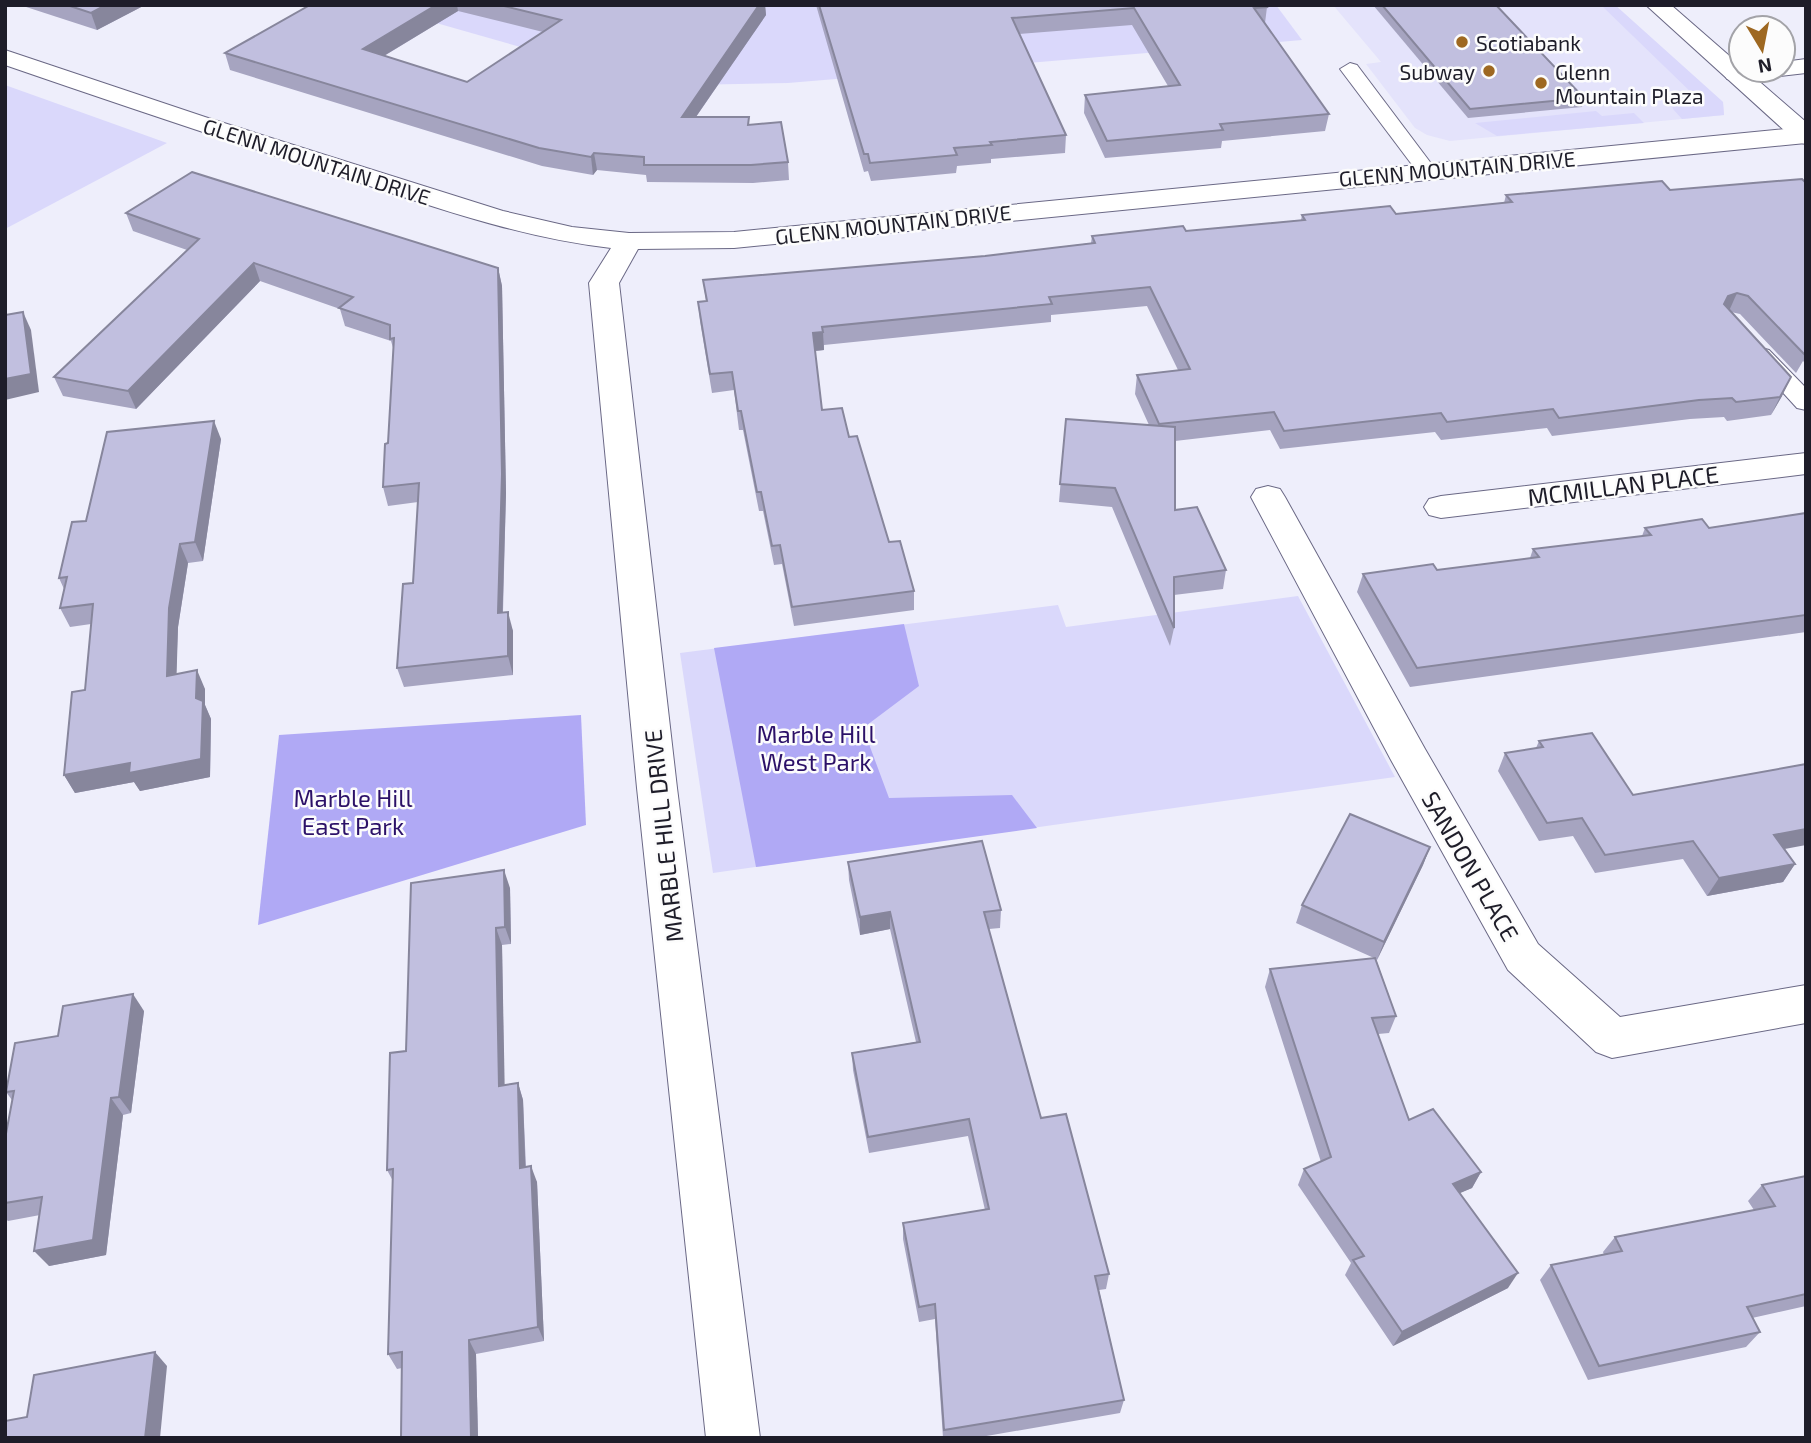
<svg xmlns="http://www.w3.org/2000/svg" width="1811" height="1443" font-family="'Exo 2',sans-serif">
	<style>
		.built { fill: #e4e3fb }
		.green { fill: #dad8fb }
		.forest { fill: #b0a9f5 }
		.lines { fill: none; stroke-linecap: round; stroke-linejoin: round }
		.service-casing { stroke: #6a6885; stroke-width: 2 }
		.minor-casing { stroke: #6a6885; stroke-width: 2 }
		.secondary-casing { stroke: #6a6885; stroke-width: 2 }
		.service { fill: #fff; fill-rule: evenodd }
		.minor { fill: #fff; fill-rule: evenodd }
		.secondary { fill: #fff; fill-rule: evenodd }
		.wall { fill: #a6a4c0; fill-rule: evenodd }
		.shaded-wall { fill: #87869c }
		.building { fill: #c1bfdf; stroke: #87869c; stroke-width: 2 }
		.poi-dot { fill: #9e6821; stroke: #fcfcfc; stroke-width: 2.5 }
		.labels { text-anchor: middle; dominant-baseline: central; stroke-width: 5; stroke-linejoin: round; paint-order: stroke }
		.far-poi-label { font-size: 21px; fill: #1e1d29; stroke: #fcfcfc; text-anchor: start }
		.far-street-label { font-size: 21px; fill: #1e1d29; stroke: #fcfcfc }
		.street-label { font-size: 24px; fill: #1e1d29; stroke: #fcfcfc }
		.park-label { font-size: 24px; fill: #2c1168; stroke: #fcfcfc }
	</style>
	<rect width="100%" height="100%" fill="#eeeefb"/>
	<!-- built -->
	<path class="built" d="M1333 5H1615L1723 102 1724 115 1450 141 1427 135 1415 128 1366 64 1381 62Z"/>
	<!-- green -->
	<g class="green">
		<path d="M373 5H1276L1302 40 788 83 687 85 566 60Z"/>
		<path d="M1601 5H1615L1723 102 1724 115 1682 119 1673 109 1670 101 1697 98Z"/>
		<path d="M5 85 167 143 5 229Z"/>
		<path d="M1596 111 1602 116 1634 113 1644 123 1497 136 1475 123Z"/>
		<path d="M1298 596 1395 777 713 873 680 653 1058 605 1066 627Z"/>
	</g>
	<!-- forest -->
	<g class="forest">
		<path d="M904 624 919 686 863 728 889 798 1012 795 1037 828 756 867 714 648Z"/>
		<path d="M581 715 586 825 258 925 279 735Z"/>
	</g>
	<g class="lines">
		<!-- service casing -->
		<g class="service-casing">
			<g id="service">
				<path d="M1350 63 1357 65 1433 166 1436 170 1433 174H1419L1340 69Z"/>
				<path d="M1761 348 1769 350 1806 388V410L1797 408 1753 360 1749 355 1753 350Z"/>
			</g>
		</g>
		<!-- minor casing -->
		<g class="minor-casing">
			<g id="minor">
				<path d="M5 50 205 117 503 211 572 227 629 233 734 232 1805 127 1806 143 734 248 638 249 619 283 677 788 760 1438H706L637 788 589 283 611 248C522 238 438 208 354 181 237 144 121 105 5 65Z"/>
				<path d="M1806 59V73L1736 81 1727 79 1724 74 1727 69 1741 66V70H1783V62Z"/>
				<path d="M1806 453V474L1441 518 1429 515 1424 507 1429 499 1441 496Z"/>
				<path d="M1268 486 1280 489 1285 497 1425 749 1538 944 1620 1017 1806 985V1023L1612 1058 1596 1052 1508 970 1391 760 1251 497 1256 489Z"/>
			</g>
		</g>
		<!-- secondary casing -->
		<g class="secondary-casing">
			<path id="secondary" d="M1646 5H1671L1741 66V70H1746L1806 122V144L1797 142Z"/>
		</g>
		<!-- service -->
		<use href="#service" class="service"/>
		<!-- minor -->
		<use href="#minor" class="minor"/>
		<!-- secondary -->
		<use href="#secondary" class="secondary"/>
	</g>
	<!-- wall -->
	<g class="wall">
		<path d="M20 5H145L97 30Z"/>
		<path d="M310 5H765L766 15 696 117 750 124 788 162 789 180 753 183 647 182 646 175 597 170 593 175 542 166 230 70 225 53ZM458 11 543 32 467 82 384 56Z"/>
		<path d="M816 5H1266L1267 7 1265 23 1329 114 1325 131 1222 141 1221 148 1105 158 1084 113 1085 95 1168 86 1132 25 1019 34 1066 135 1065 153 991 159V163L957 166 956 173 871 181 868 171 864 172Z"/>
		<path d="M1373 5H1496L1584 98 1582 107 1468 118Z"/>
		<path d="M1806 183V364L1803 361 1796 373 1740 314 1731 312 1782 396 1771 415 1727 421 1724 417 1690 419 1552 436 1547 428 1441 440 1435 432 1280 449 1270 430 1175 441V510L1226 570 1223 589 1174 595V628L1170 646 1112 507 1059 502 1066 419 1149 425 1135 394 1137 375 1178 370 1147 306 1051 315V322L824 345V350L815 351 822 410 849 437 889 542 914 591V610L794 626 782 564 774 565 763 511H759L743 430H739L734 390 712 393 700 321 698 302 706 301 703 280 985 256 1091 243 1092 236 1186 231 1301 220 1302 215 1396 214 1504 203 1506 195 1670 190Z"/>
		<path d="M126 213 498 268 502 286 506 493 503 612 513 631V675L404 687 397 668 413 583 418 502 388 506 383 487 388 443 394 351 391 341 345 326 340 309 260 281 136 409 63 396 54 377 187 250 133 231Z"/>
		<path d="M221 439 203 561 188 563 178 627 176 674 205 689V705L211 719 210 777 140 791 134 782 75 793 64 775 85 690 91 624 70 627 60 608 64 589 59 578 86 521Z"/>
		<path d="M1806 513V632L1410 687 1357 592 1363 574 1437 570 1530 558 1533 549 1642 536 1645 528H1709Z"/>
		<path d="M1539 741 1633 795 1785 849 1795 864 1783 882 1707 896 1683 859 1595 873 1573 836 1539 841 1498 771 1505 753 1536 748Z"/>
		<path d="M1430 847 1423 865 1377 960 1376 959 1396 1016 1389 1033 1378 1034 1409 1120 1481 1172 1472 1188 1459 1193 1508 1288 1393 1346 1345 1275 1351 1263 1298 1185 1304 1169 1321 1162 1265 987 1270 969 1374 958 1296 923 1302 905Z"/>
		<path d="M848 862 1001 910 1000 928 989 929 1041 1118 1109 1274 1106 1289 1099 1290 1124 1400 1120 1413 975 1438H943L935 1319 919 1322 903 1239V1223L985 1210 968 1136 869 1153 853 1070 852 1053 916 1042 890 929 860 935 849 880Z"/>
		<path d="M510 888 511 944 502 945 504 1085 518 1083 523 1100 526 1167 537 1182 544 1341 476 1354 478 1438H401L402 1368 397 1369 388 1354 393 1181 387 1170Z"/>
		<path d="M144 1011 131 1113 123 1115 106 1255 49 1266 40 1215 8 1221 5 1218 12 1100 6 1092 58 1036Z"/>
		<path d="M1806 1176V1306L1752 1318 1760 1332 1746 1347 1588 1380 1540 1280 1551 1265 1604 1255 1603 1252 1615 1237 1754 1210 1748 1201 1762 1185Z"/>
	</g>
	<!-- shaded-wall -->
	<g class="shaded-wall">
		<path d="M106 5H145L97 30 91 13Z"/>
		<path d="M436 5H457L458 11 367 66 363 49Z"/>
		<path d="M759 5H765L766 15 684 134 682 117Z"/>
		<path d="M594 153 597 170 593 175 591 157Z"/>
		<path d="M254 263 260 281 136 409 128 391Z"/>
		<path d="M498 268 502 286 506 493 502 631 498 613Z"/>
		<path d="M1737 293 1729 311 1720 314 1728 296Z"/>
		<path d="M23 312 31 330 39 392 5 400V379Z"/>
		<path d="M823 332 824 350 814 351 813 333Z"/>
		<path d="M1791 377 1782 396 1771 415 1780 397Z"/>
		<path d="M214 421 221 439 203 561 195 542Z"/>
		<path d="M180 544 188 563 178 627 176 694 167 676 169 608Z"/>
		<path d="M508 612 513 631V675L508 656Z"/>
		<path d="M197 670 205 689V705L211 719 210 777 140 791 134 782 75 793 64 775 196 698Z"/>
		<path d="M1806 829V845L1763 853 1774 835Z"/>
		<path d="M1430 847 1423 865 1377 960 1384 942Z"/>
		<path d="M1795 864 1783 882 1707 896 1719 878Z"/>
		<path d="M504 870 510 888 511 944 505 927Z"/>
		<path d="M890 912V929L860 935V917Z"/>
		<path d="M496 928 502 945 505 1103 499 1086Z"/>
		<path d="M133 994 144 1011 131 1113 119 1097Z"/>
		<path d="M518 1083 523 1100 526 1184 520 1168Z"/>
		<path d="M111 1098 123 1115 106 1255 49 1266 34 1251Z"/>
		<path d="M531 1166 537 1182 544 1341 538 1327Z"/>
		<path d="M1481 1172 1472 1188 1444 1200 1453 1184Z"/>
		<path d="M1518 1273 1508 1288 1393 1346 1402 1332Z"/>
		<path d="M469 1340 476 1354 478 1438H471Z"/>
		<path d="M155 1352 167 1366 160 1438H145Z"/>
	</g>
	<!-- building -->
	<g class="building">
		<path d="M67 5H106L91 13Z"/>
		<path d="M310 5H436L363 49 467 82 561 20 500 5H759L682 117H749L748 125 781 122 788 162 751 165H644V157L594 153 591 157 539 148 225 53Z"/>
		<path d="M819 5H1266L1267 7 1254 8 1329 114 1220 124 1223 130 1107 141 1085 95 1180 85 1134 8 1012 18 1066 135 990 142 992 145 954 148 957 155 870 163 868 154H864Z"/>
		<path d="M1382 5H1496L1584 98 1470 109Z"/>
		<path d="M192 172 498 268 502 474 498 613 508 612V656L397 668 403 584 413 583 419 483 383 487 385 444 388 443 394 338 390 339V325L339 308 353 297 254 263 128 391 54 377 199 239 126 213Z"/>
		<path d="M1802 179 1806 183 1805 355 1748 296 1737 293 1728 296 1724 304 1791 377 1780 397 1736 402 1732 398 1699 400 1559 418 1553 409 1447 422 1441 413 1284 431 1274 412 1159 424 1137 375 1190 369 1150 287 1049 297 1052 304 822 327 823 332 813 333 822 410 842 408 849 437 857 436 889 542 900 541 914 591 792 607 780 545 772 546 761 492H757L741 411H738L732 372 710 374 698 302 707 301 703 280 985 256 1095 243 1092 236 1183 226 1186 231 1305 220 1302 215 1390 206 1396 214 1512 202 1506 195 1662 181 1670 190Z"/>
		<path d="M23 312 31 374 5 379V315Z"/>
		<path d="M1066 419 1175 427V510L1197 507 1226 570 1174 577V628L1115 488 1060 484Z"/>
		<path d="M214 421 195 542 180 544 169 608 167 676 197 670 196 698 203 701 201 759 129 773 130 763 64 775 72 692 85 690 93 604 60 608 67 577 59 578 72 522 86 521 107 432Z"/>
		<path d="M1806 513V615L1417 668 1363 574 1433 564 1437 570 1539 557 1533 549 1651 535 1645 528 1702 519 1709 528Z"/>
		<path d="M1592 733 1633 795 1806 764V829L1774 835 1795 864 1719 878 1693 841 1605 855 1582 818 1547 823 1505 753 1543 747 1539 741Z"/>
		<path d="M1350 814 1430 847 1384 942 1302 905Z"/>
		<path d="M982 841 1001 910 984 912 1041 1118 1066 1114 1109 1274 1095 1276 1124 1400 944 1430 935 1304 919 1307 903 1223 989 1209 969 1119 868 1137 852 1053 920 1042 890 912 860 917 848 862Z"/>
		<path d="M504 870 505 927 496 928 499 1086 518 1083 520 1168 531 1166 538 1327 469 1340 471 1438H401L402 1352 388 1354 393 1169 387 1170 390 1053 406 1051 411 883Z"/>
		<path d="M1375 958 1396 1016 1372 1018 1409 1120 1433 1109 1481 1172 1453 1184 1518 1273 1402 1332 1353 1260 1364 1256 1304 1169 1331 1157 1270 969Z"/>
		<path d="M133 994 119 1097 111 1098 93 1240 34 1251 42 1197 5 1203V1139L14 1091 6 1092 15 1043 58 1036 63 1006Z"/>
		<path d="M1806 1176V1294L1747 1307 1760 1332 1599 1366 1551 1265 1622 1251 1615 1237 1775 1206 1762 1185Z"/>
		<path d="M155 1352 145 1438H5V1421L27 1417 34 1375Z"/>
	</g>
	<!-- markers -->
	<g class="poi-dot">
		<circle cx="1462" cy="42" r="7"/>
		<circle cx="1489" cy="71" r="7"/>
		<circle cx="1541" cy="83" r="7"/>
	</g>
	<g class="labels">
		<!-- far-poi labels -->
		<g class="far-poi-label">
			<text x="1476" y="42">Scotiabank</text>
			<text x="1475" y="71" text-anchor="end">Subway</text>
			<text x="1555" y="71">Glenn<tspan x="1555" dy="24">Mountain Plaza</tspan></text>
		</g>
		<!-- far-street labels -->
		<g class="far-street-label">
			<text transform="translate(317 161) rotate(18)">GLENN MOUNTAIN DRIVE</text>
			<text transform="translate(1457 168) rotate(-5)">GLENN MOUNTAIN DRIVE</text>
			<text transform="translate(893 224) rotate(-6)">GLENN MOUNTAIN DRIVE</text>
		</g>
		<!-- street labels -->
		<g class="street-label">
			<text transform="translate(1623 485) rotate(-7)">MCMILLAN PLACE</text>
			<text transform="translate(663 836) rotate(-96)">MARBLE HILL DRIVE</text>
			<text transform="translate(1471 866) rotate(60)">SANDON PLACE</text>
		</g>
		<!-- park labels -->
		<g class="park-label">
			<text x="816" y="733">Marble Hill<tspan x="816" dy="28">West Park</tspan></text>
			<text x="353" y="797">Marble Hill<tspan x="353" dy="28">East Park</tspan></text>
		</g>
	</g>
	<!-- border -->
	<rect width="1811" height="1443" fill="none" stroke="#1e1d29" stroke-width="14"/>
	<!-- north arrow -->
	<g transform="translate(1762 49) rotate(170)"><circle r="33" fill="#fcfcfc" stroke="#a3a3a8" stroke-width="2"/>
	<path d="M0-5L12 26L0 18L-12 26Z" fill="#9e6821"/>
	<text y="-10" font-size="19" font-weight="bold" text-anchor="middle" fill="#1e1d29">N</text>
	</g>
</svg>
